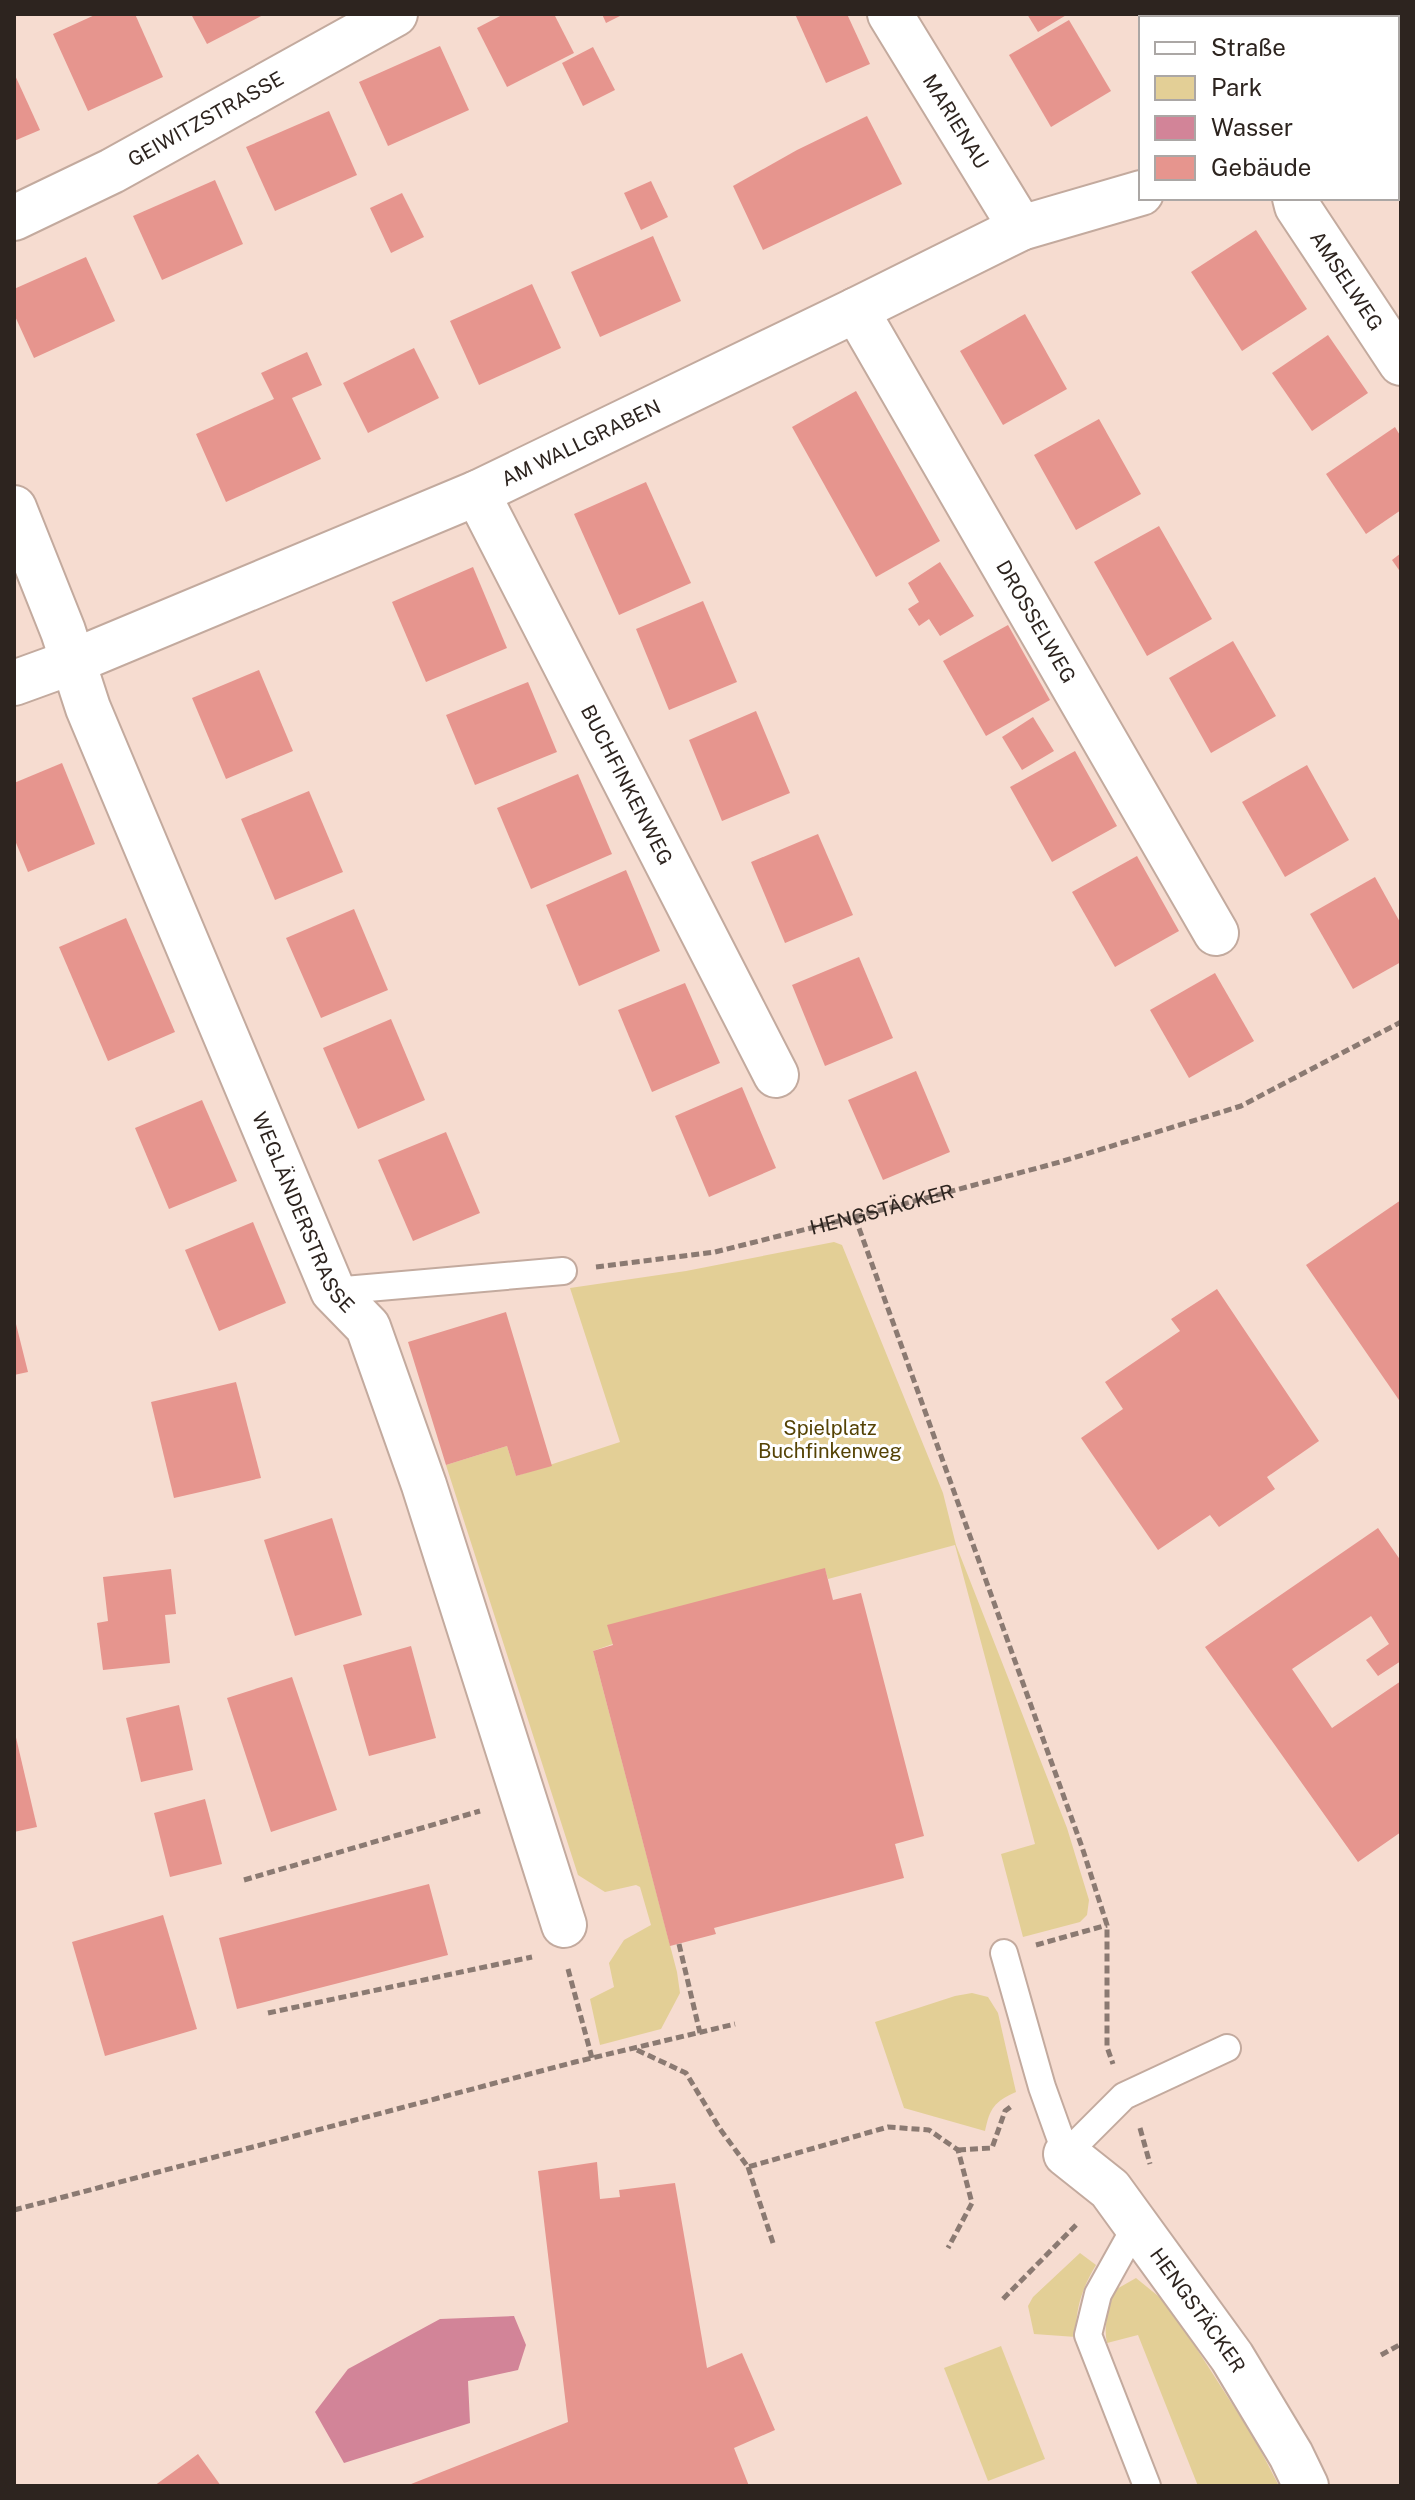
<svg xmlns="http://www.w3.org/2000/svg" width="1415" height="2500" font-family="'Public Sans',sans-serif">
	<style>
		.green { fill: #e3cf96 }
		.water { fill: #d28498 }
		.building { fill: #e6958e }
		.lines { fill: none; stroke-linecap: round; stroke-linejoin: round }
		.service-casing { stroke: #c3aa9e; stroke-width: 30 }
		.minor-casing { stroke: #c3aa9e; stroke-width: 48 }
		.path { stroke: #8b7a72; stroke-width: 5; stroke-dasharray: 8 4; stroke-linecap: butt }
		.service { stroke: #fff; stroke-width: 26 }
		.minor { stroke: #fff; stroke-width: 44 }
		.labels { text-anchor: middle; dominant-baseline: central; stroke-width: 6; stroke-linejoin: round; paint-order: stroke }
		.street-label { font-size: 20px; fill: #2d241f; stroke: #fff }
		.park-label { font-size: 20px; fill: #554305; stroke: #fff }
	</style>
	<rect width="100%" height="100%" fill="#f6dcd0"/>
	<!-- green -->
	<g class="green">
		<path d="M834 1242 842 1245 943 1493 956 1545 1067 1828 1089 1900 1087 1915 1080 1922 1023 1937 1001 1854 1035 1844 955 1545 828 1579 825 1569 593 1651 677 1972 680 1993 661 2029 600 2045 590 1999 614 1987 609 1963 624 1940 651 1925 640 1887 636 1885 605 1892 578 1875 446 1465 507 1446 516 1476 620 1442 570 1288 686 1271Z"/>
		<path d="M972 1993 988 1997 998 2013 1016 2092C994 2102 990 2108 985 2131L904 2108 875 2022 955 1996Z"/>
		<path d="M1080 2253 1096 2265C1082 2288 1075 2310 1076 2337L1034 2334 1028 2306 1033 2297Z"/>
		<path d="M1136 2278 1168 2304 1254 2438 1279 2486H1198L1138 2335 1107 2343C1103 2325 1109 2307 1115 2290Z"/>
		<path d="M1001 2346 1045 2459 988 2481 944 2368Z"/>
	</g>
	<!-- water -->
	<path class="water" d="M514 2316 526 2345 518 2370 468 2381 470 2423 344 2463 315 2412 348 2369 440 2319Z"/>
	<!-- building -->
	<g class="building">
		<path d="M97 14H135L163 77 88 111 53 34Z"/>
		<path d="M191 14H265L207 44Z"/>
		<path d="M504 14H554L574 53 507 87 477 28Z"/>
		<path d="M602 14H624L606 23Z"/>
		<path d="M795 14H847L870 64 826 83Z"/>
		<path d="M1027 14H1068L1038 32Z"/>
		<path d="M1323 14H1401V59L1397 61V18H1315Z"/>
		<path d="M1069 20 1111 91 1051 127 1009 55Z"/>
		<path d="M440 46 469 110 388 146 359 82Z"/>
		<path d="M593 47 615 90 583 106 562 63Z"/>
		<path d="M14 73 40 130 14 141Z"/>
		<path d="M329 111 357 175 275 211 246 147Z"/>
		<path d="M867 116 902 184 763 250 733 186 797 150Z"/>
		<path d="M215 180 243 244 162 280 133 216Z"/>
		<path d="M651 181 668 217 641 230 624 193Z"/>
		<path d="M402 193 424 237 391 253 370 208Z"/>
		<path d="M1256 230 1307 309 1242 351 1191 272Z"/>
		<path d="M653 236 681 301 600 337 571 272Z"/>
		<path d="M86 257 115 321 34 358 14 314V289Z"/>
		<path d="M532 284 561 348 479 385 450 321Z"/>
		<path d="M1025 314 1067 389 1003 425 960 351Z"/>
		<path d="M1328 335 1368 393 1312 431 1272 373Z"/>
		<path d="M414 348 439 398 368 433 343 383Z"/>
		<path d="M307 352 322 385 292 398 321 459 226 502 196 434 274 399 261 373Z"/>
		<path d="M856 391 940 541 876 577 792 427Z"/>
		<path d="M1099 419 1141 494 1076 530 1034 455Z"/>
		<path d="M1395 427 1401 437V510L1366 534 1326 474Z"/>
		<path d="M646 482 691 583 619 615 574 514Z"/>
		<path d="M1159 526 1212 619 1147 656 1094 562Z"/>
		<path d="M1401 553V573L1392 560Z"/>
		<path d="M940 562 974 616 940 636 929 619 919 626 908 609 919 602 908 583Z"/>
		<path d="M473 567 507 648 426 682 392 602Z"/>
		<path d="M703 601 737 682 669 710 636 629Z"/>
		<path d="M1008 625 1050 700 986 736 943 661Z"/>
		<path d="M1233 641 1276 716 1211 753 1169 678Z"/>
		<path d="M259 670 293 751 226 779 192 698Z"/>
		<path d="M528 682 557 752 475 785 446 715Z"/>
		<path d="M756 711 790 793 722 821 689 740Z"/>
		<path d="M1033 717 1054 751 1022 770 1002 737Z"/>
		<path d="M1075 751 1117 826 1052 862 1010 787Z"/>
		<path d="M62 763 95 844 28 872 14 838V783Z"/>
		<path d="M1307 765 1349 840 1285 877 1242 802Z"/>
		<path d="M578 774 612 854 531 889 497 808Z"/>
		<path d="M309 791 343 872 275 900 241 819Z"/>
		<path d="M818 834 853 915 785 943 751 862Z"/>
		<path d="M1137 856 1179 931 1115 967 1072 892Z"/>
		<path d="M626 870 660 951 579 986 546 905Z"/>
		<path d="M1375 877 1401 924V962L1353 989 1310 914Z"/>
		<path d="M354 909 388 990 321 1018 286 938Z"/>
		<path d="M126 918 175 1032 108 1061 59 947Z"/>
		<path d="M859 957 893 1038 825 1066 792 985Z"/>
		<path d="M1215 973 1254 1041 1189 1078 1150 1010Z"/>
		<path d="M685 983 720 1063 652 1092 618 1010Z"/>
		<path d="M391 1019 425 1100 358 1129 323 1048Z"/>
		<path d="M916 1071 950 1152 883 1180 848 1100Z"/>
		<path d="M742 1087 776 1168 709 1197 675 1116Z"/>
		<path d="M202 1100 237 1181 169 1209 135 1128Z"/>
		<path d="M446 1132 480 1213 413 1241 378 1160Z"/>
		<path d="M1401 1200V1403L1306 1265Z"/>
		<path d="M253 1222 286 1303 219 1331 185 1250Z"/>
		<path d="M1217 1289 1319 1441 1267 1477 1275 1489 1219 1527 1210 1515 1158 1550 1081 1438 1123 1409 1105 1382 1180 1331 1171 1319Z"/>
		<path d="M506 1312 552 1466 516 1476 507 1446 446 1465 408 1342Z"/>
		<path d="M14 1316 28 1372 14 1375Z"/>
		<path d="M236 1382 261 1478 174 1498 151 1402Z"/>
		<path d="M332 1518 362 1615 295 1636 264 1540Z"/>
		<path d="M1378 1528 1401 1561V1661L1378 1676 1366 1660 1389 1644 1371 1616 1292 1669 1332 1728 1401 1681V1832L1358 1862 1205 1647Z"/>
		<path d="M825 1568 833 1600 861 1593 924 1836 895 1844 904 1878 714 1928 716 1934 670 1946 593 1651 613 1645 607 1625Z"/>
		<path d="M171 1569 176 1614 165 1615 170 1663 103 1670 97 1623 108 1621 103 1577Z"/>
		<path d="M411 1646 436 1738 369 1756 343 1665Z"/>
		<path d="M292 1677 337 1810 271 1832 227 1698Z"/>
		<path d="M179 1705 193 1770 141 1782 126 1718Z"/>
		<path d="M14 1729 37 1827 14 1832Z"/>
		<path d="M205 1799 222 1864 170 1877 154 1813Z"/>
		<path d="M429 1884 448 1955 237 2009 219 1938Z"/>
		<path d="M163 1915 197 2029 105 2056 72 1942Z"/>
		<path d="M597 2162 600 2199 620 2197 619 2190 675 2183 707 2368 742 2353 775 2430 734 2448 749 2486H406L568 2422 538 2171Z"/>
		<path d="M198 2454 221 2486H154Z"/>
	</g>
	<g class="lines">
		<!-- service casing -->
		<g class="service-casing">
			<g id="service">
				<path d="M333 1291 563 1271"/>
				<path d="M1004 1953 1042 2087 1066 2154 1124 2096 1227 2048"/>
				<path d="M1137 2224 1098 2294 1088 2335 1147 2486"/>
			</g>
		</g>
		<!-- minor casing -->
		<g class="minor-casing">
			<g id="minor">
				<path id="s2" d="M890 14 1021 228"/>
				<path d="M1397 161H1401"/>
				<path id="s3" d="M1295 198 1297 206 1401 363"/>
				<path id="s4" d="M14 218 112 171 395 14"/>
				<path id="s5" d="M856 310 1216 933"/>
				<path id="s6" d="M477 493 776 1075"/>
				<path id="s7" d="M14 508 63 631 88 708 333 1291 368 1327 424 1485 564 1925"/>
				<path id="s8" d="M14 683 72 662 477 493 856 310 1021 228 1141 193"/>
				<path id="s9" d="M1066 2154 1110 2189 1232 2357 1291 2455 1306 2486"/>
			</g>
		</g>
		<!-- path -->
		<g class="path">
			<path d="M855 1217 1082 1847 1107 1925V2047L1113 2064"/>
			<path id="s1" d="M596 1267 715 1252 855 1217 1060 1162 1241 1106 1401 1022"/>
			<path d="M244 1880 480 1811"/>
			<path d="M679 1944 700 2033"/>
			<path d="M1036 1945 1107 1925"/>
			<path d="M568 1969 592 2058"/>
			<path d="M268 2013 532 1957"/>
			<path d="M637 2050 686 2073 720 2129 748 2167 888 2127 929 2130 958 2150 972 2203 948 2248"/>
			<path d="M1140 2128 1150 2164"/>
			<path d="M958 2150 992 2148 1005 2111 1013 2105"/>
			<path d="M748 2167 774 2246"/>
			<path d="M14 2210 575 2062 735 2024"/>
			<path d="M1003 2299 1078 2223"/>
			<path d="M1381 2355 1401 2344"/>
		</g>
		<!-- service -->
		<use href="#service" class="service"/>
		<!-- minor -->
		<use href="#minor" class="minor"/>
	</g>
	<g class="labels">
		<!-- street labels -->
		<g class="street-label">
			<text stroke="none"><textPath href="#s4" startOffset="216">GEIWITZSTRASSE</textPath></text>
			<text stroke="none"><textPath href="#s2" startOffset="126">MARIENAU</textPath></text>
			<text stroke="none"><textPath href="#s3" startOffset="98">AMSELWEG</textPath></text>
			<text stroke="none"><textPath href="#s8" startOffset="616">AM WALLGRABEN</textPath></text>
			<text stroke="none"><textPath href="#s5" startOffset="360">DROSSELWEG</textPath></text>
			<text stroke="none"><textPath href="#s6" startOffset="328">BUCHFINKENWEG</textPath></text>
			<text stroke="none"><textPath href="#s1" startOffset="292">HENGSTÄCKER</textPath></text>
			<text stroke="none"><textPath href="#s7" startOffset="762">WEGLÄNDERSTRASSE</textPath></text>
			<text stroke="none"><textPath href="#s9" startOffset="206">HENGSTÄCKER</textPath></text>
		</g>
		<!-- park labels -->
		<g class="park-label">
			<text x="830" y="1428">Spielplatz<tspan x="830" dy="23">Buchfinkenweg</tspan></text>
		</g>
	</g>
	<!-- border -->
	<rect width="1415" height="2500" fill="none" stroke="#2d241f" stroke-width="32"/>
	<!-- legend -->
	<rect x="1139" y="16" width="260" height="184" fill="#ffffff" stroke="#aba7a5" stroke-width="2"/>
	<rect x="1155" y="42" width="40" height="12" fill="#ffffff" stroke="#aba7a5" stroke-width="2"/>
	<text x="1211" y="56" font-size="24" fill="#2d241f">Straße</text>
	<rect x="1155" y="76" width="40" height="24" fill="#e3cf96" stroke="#aba7a5" stroke-width="2"/>
	<text x="1211" y="96" font-size="24" fill="#2d241f">Park</text>
	<rect x="1155" y="116" width="40" height="24" fill="#d28498" stroke="#aba7a5" stroke-width="2"/>
	<text x="1211" y="136" font-size="24" fill="#2d241f">Wasser</text>
	<rect x="1155" y="156" width="40" height="24" fill="#e6958e" stroke="#aba7a5" stroke-width="2"/>
	<text x="1211" y="176" font-size="24" fill="#2d241f">Gebäude</text>
</svg>
